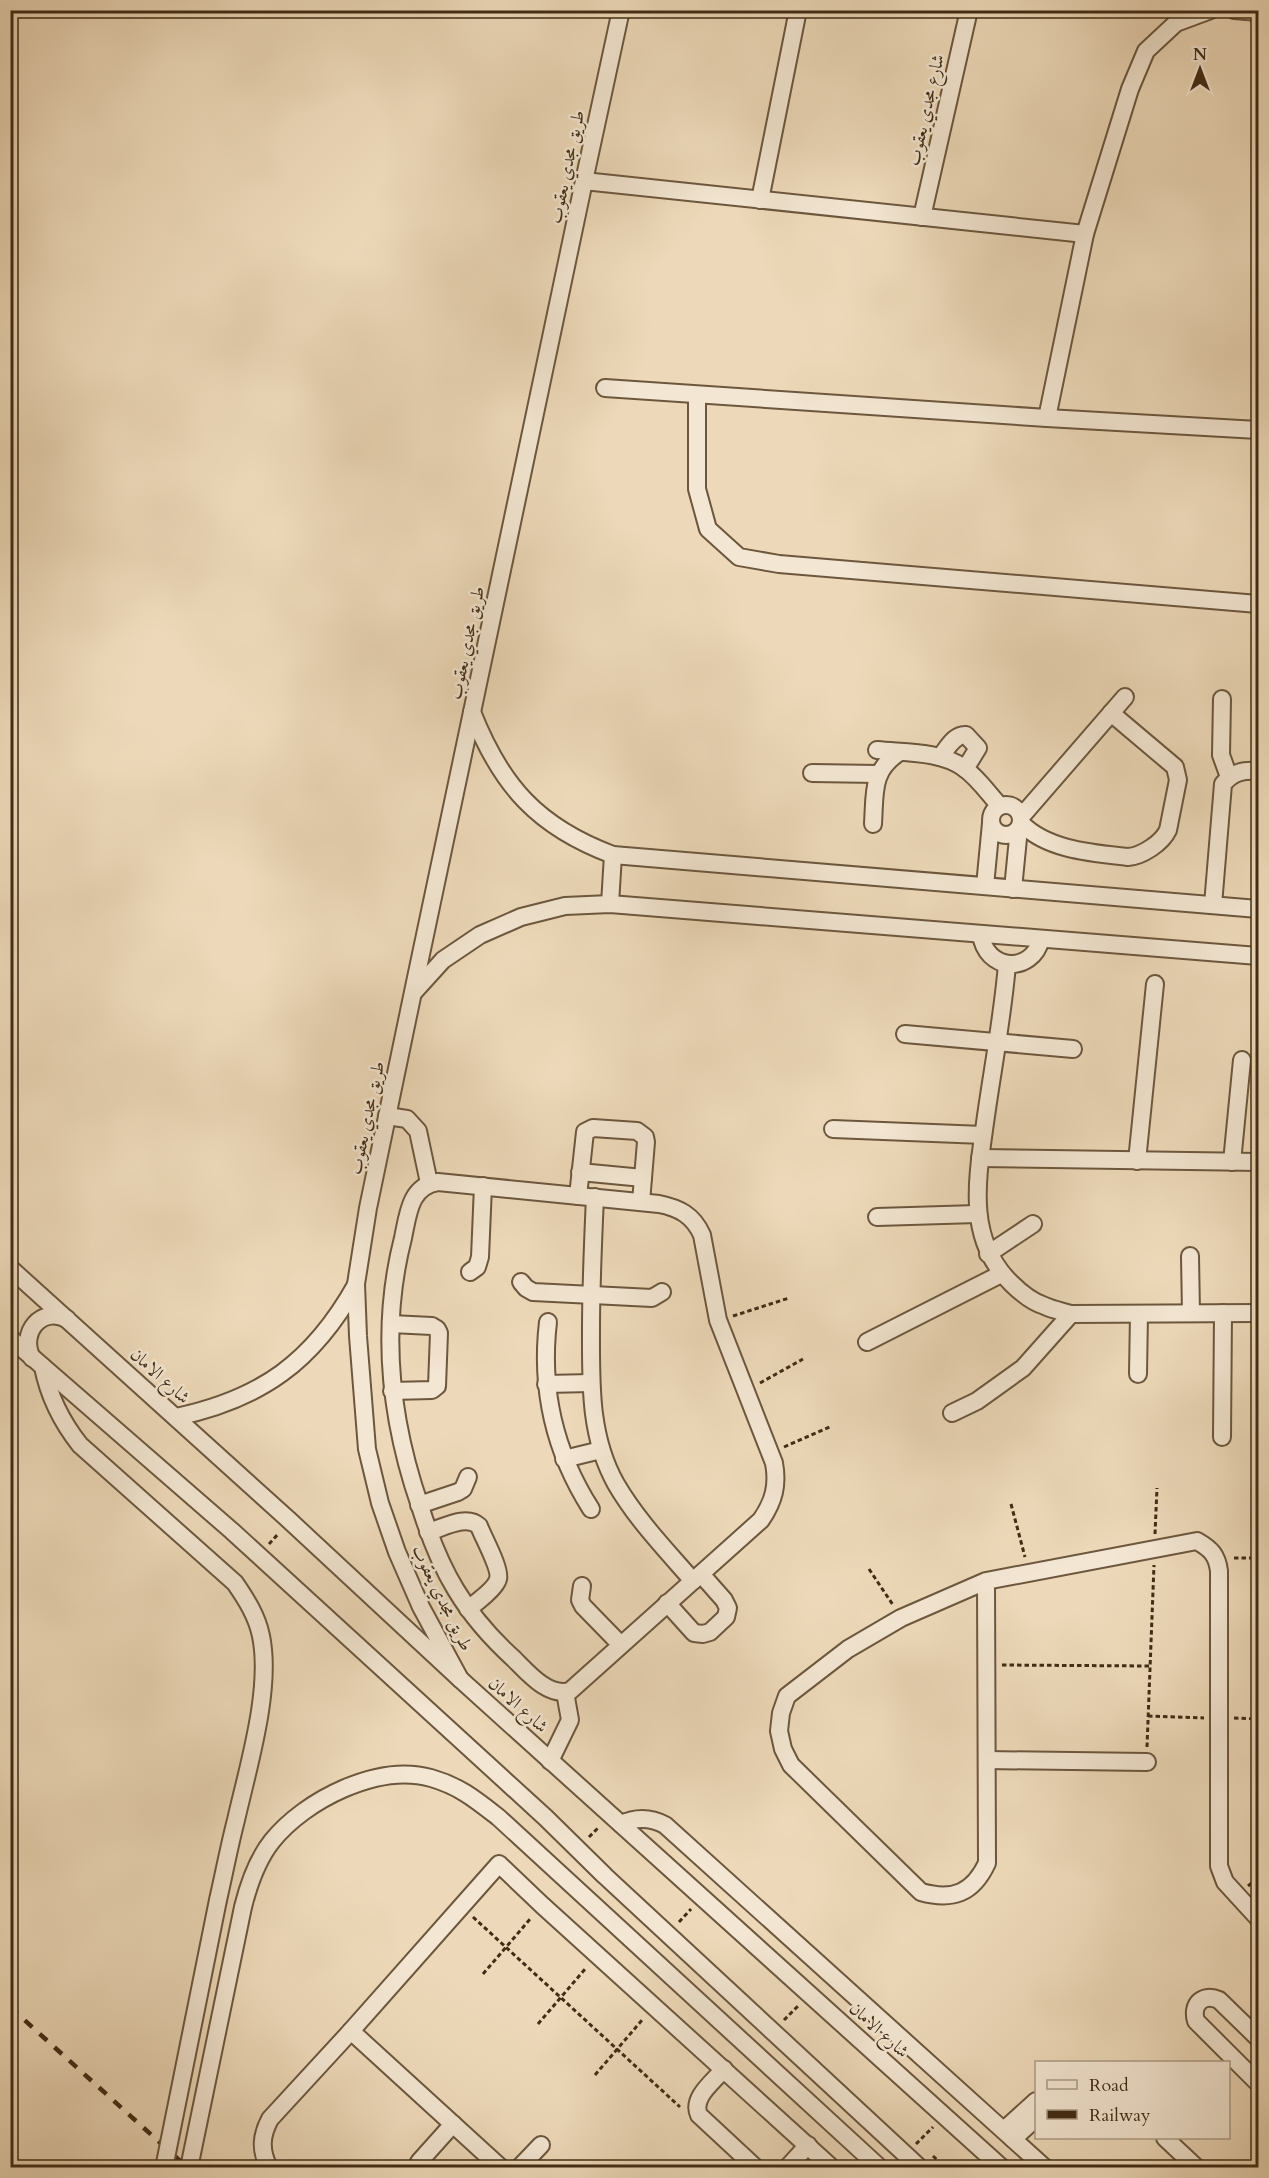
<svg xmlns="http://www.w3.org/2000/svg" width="1269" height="2178" font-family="Cardo,Amiri,serif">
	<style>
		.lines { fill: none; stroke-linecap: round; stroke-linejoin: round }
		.minor-casing { stroke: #6c573e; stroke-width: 20 }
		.path { stroke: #412c15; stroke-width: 3; stroke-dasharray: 4.5 3; stroke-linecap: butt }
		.minor { stroke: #f3e6d2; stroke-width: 16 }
		.rail { stroke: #412c15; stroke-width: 4.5; stroke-dasharray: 10 10; stroke-linecap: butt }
		.minor-bridge-casing { stroke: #6c573e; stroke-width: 20; stroke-linecap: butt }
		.minor-bridge { stroke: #f3e6d2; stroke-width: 16 }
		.labels { text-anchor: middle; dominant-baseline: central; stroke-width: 5; stroke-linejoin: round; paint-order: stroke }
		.street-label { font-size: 18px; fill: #412c15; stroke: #f3e6d2 }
	</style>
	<rect width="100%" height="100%" fill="#edd9b9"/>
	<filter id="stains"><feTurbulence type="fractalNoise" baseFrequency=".00333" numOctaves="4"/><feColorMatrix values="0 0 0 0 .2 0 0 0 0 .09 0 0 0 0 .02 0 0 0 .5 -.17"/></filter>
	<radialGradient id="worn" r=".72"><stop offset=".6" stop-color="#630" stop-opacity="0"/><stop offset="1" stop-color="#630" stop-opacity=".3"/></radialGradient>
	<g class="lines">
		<!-- minor casing -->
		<g class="minor-casing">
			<g id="minor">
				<path d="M1234 10 1258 12"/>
				<path d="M584 181 1085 234"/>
				<path d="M760 200 798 10"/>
				<path d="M922 217 969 10"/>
				<path d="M605 388 1047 418 1258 430"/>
				<path d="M697 395V489L708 529 739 557 779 564 1258 604"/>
				<path d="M1047 418 1085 234 1130 89 1146 51 1176 23 1211 10"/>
				<path d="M1222 699 1221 755 1229 777"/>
				<path d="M472 712C501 786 538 827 613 855L1258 909"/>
				<path d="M877 750C905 753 941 751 964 768 978 778 988 793 1000 806"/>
				<path d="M940 757C947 749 954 734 966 735L978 748 965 769"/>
				<path d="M812 773 878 774"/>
				<circle cx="1006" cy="820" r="15"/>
				<path d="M1021 817 1125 697"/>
				<path d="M1021 823C1047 850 1092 853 1128 857 1142 856 1162 843 1168 830L1178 780 1175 767 1111 713"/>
				<path d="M873 824C875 793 871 770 900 752"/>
				<path d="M985 886 991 823"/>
				<path d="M1013 889 1019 828"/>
				<path d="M610 904 613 855"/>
				<path d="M1213 905 1223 784C1233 772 1243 770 1258 771"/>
				<path d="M981 934C985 971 1032 975 1041 939"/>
				<path d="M1007 964C1003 1015 992 1072 985 1123 977 1180 966 1239 1011 1283 1020 1292 1032 1302 1045 1306 1053 1310 1062 1311 1071 1314L1258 1313"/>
				<path d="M414 992 443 960 480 935 521 917 565 906 610 904 1258 956"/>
				<path d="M905 1034 1073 1049"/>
				<path d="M387 1116 407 1119 418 1131 429 1183"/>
				<path d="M833 1129 983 1135"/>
				<path d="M980 1158 1258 1162"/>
				<path d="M1137 1161 1155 984"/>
				<path d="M1232 1162 1242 1060"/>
				<path d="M580 1172 643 1178"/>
				<path d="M438 1182 659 1204C679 1208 693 1215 702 1235L718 1320 774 1463C778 1485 774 1501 761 1520L570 1691C548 1697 528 1673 514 1659 492 1639 471 1615 456 1590 440 1564 429 1535 420 1506 390 1419 380 1328 403 1238 408 1214 410 1186 438 1182Z"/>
				<path d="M578 1196 585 1132 593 1128 637 1131 645 1137 646 1142 641 1202"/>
				<path d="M595 1197C593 1241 591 1285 591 1329 591 1383 589 1436 616 1484 637 1520 666 1550 693 1581"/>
				<path d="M877 1217 977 1214"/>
				<path d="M988 1254 1033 1224"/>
				<path d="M1190 1256 1191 1313"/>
				<path d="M10 1268 290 1521 460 1679 1002 2168"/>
				<path d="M470 1272 477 1267 480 1257 483 1186"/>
				<path d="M521 1282 526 1288 533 1292 652 1298 662 1292"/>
				<path d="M548 1322C540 1390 554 1451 591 1509"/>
				<path d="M391 1324 432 1326 437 1329 439 1333 437 1386 432 1390 392 1391"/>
				<path d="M10 1338 232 1531 546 1818 605 1876 920 2168"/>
				<path d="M867 1342 1001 1274"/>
				<path d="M32 1358C19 1333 41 1306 67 1319"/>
				<path d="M43 1367C49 1397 61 1421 80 1445L235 1583C246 1599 257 1616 261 1636 272 1689 248 1767 236 1820 229 1847 224 1874 218 1900"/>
				<path d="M1138 1374 1139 1314"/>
				<path d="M546 1384 591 1383"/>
				<path d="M952 1413 977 1401 1023 1368 1071 1314"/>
				<path d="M176 1417C261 1399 313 1362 356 1285"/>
				<path d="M1222 1437 1223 1313"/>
				<path d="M564 1459 601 1450"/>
				<path d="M419 1505 458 1492 463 1489 468 1477"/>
				<path d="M428 1532C443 1528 466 1514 479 1526 483 1537 501 1569 498 1579 496 1588 476 1603 468 1609"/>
				<path d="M986 1581 987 1863C973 1893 953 1901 921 1892L791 1765 783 1749 779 1731 781 1713 787 1696 848 1649 901 1618 986 1581 1197 1541C1211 1549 1217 1555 1219 1571V1866L1225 1882 1258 1918"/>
				<path d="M582 1586 580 1600 583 1606 621 1645"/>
				<path d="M667 1603 694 1633 703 1634 710 1632 726 1617 728 1608 724 1600 701 1574"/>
				<path d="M460 1679 421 1607 397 1552 380 1503 367 1449 358 1336 356 1284 368 1208 413 992 584 181 621 10"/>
				<path d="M987 1760 1147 1762"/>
				<path d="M550 1761 570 1720 565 1692"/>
				<path d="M621 1824C636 1817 650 1817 665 1825L1045 2168"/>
				<path d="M351 2031 501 2168"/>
				<path d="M1258 2038 1219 2000C1203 1993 1191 2004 1196 2021L1258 2083"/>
				<path d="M724 2069C713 2082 691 2098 699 2115L756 2168"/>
				<path d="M1004 2130 1036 2101"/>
				<path d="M1165 2138 1197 2168"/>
				<path d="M1013 2139 1036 2118"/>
				<path d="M419 2162 453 2124"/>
				<path d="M189 2168 243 1907C249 1883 257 1860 272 1841 305 1800 378 1763 431 1778 459 1786 475 1799 498 1817L880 2168"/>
				<path d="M269 2168C260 2150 261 2136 270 2119L351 2031 499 1864 542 1905 832 2168"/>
				<path d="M519 2168 541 2145"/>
				<path d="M787 2168 808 2145"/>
			</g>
		</g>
		<!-- path -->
		<g class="path">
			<path d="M733 1316 789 1298"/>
			<path d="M760 1383 803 1359"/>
			<path d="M784 1447 832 1426"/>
			<path d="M1011 1504 1025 1557"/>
			<path d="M1155 1534 1157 1488"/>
			<path d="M269 1544 279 1533"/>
			<path d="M1234 1558H1258"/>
			<path d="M869 1569 893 1605"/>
			<path d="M1002 1665 1150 1666"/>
			<path d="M1148 1716 1204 1718"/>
			<path d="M1234 1718 1258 1719"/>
			<path d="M1147 1747 1154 1565"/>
			<path d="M589 1837 599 1827"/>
			<path d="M1248 1886 1258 1878"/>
			<path d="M473 1917 680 2107"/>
			<path d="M679 1922 691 1909"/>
			<path d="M483 1974 531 1918"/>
			<path d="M784 2020 798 2006"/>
			<path d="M538 2024 586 1968"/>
			<path d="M595 2075 643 2019"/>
			<path d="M916 2144 933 2127"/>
			<path d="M933 2156 946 2168"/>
		</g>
		<!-- minor -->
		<use href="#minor" class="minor"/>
		<!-- rail -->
		<path class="rail" d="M10 2007 188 2168"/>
		<!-- minor-bridge casing -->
		<g class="minor-bridge-casing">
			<path id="minor-bridge" d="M164 2168 218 1900"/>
		</g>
		<!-- minor-bridge -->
		<use href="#minor-bridge" class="minor-bridge"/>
	</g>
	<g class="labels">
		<!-- street labels -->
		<g class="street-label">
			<text transform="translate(926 110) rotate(-77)">شارع مجدي يعقوب</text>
			<text transform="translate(567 167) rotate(-78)">طريق مجدي يعقوب</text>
			<text transform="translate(467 643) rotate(-78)">طريق مجدي يعقوب</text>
			<text transform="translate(367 1118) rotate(-78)">طريق مجدي يعقوب</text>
			<text transform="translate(160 1376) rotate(42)">شارع الامان</text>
			<text transform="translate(442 1598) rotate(64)">طريق مجدي يعقوب</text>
			<text transform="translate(518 1705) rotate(42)">شارع الامان</text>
			<text transform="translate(879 2030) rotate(42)">شارع الامان</text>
		</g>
	</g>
	<!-- margin -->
	<rect width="1269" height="2178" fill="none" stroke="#edd9b9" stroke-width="36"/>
	<rect x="12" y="12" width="1245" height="2154" fill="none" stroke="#412c15" stroke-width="3"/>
	<rect x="18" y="18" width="1233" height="2142" fill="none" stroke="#412c15" stroke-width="1.5"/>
	<!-- legend -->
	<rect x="1035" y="2061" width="195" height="78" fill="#f3e6d2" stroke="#ac9c86" stroke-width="1.5"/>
	<rect x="1047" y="2080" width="30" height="9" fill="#f3e6d2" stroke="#ac9c86" stroke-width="1.5"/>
	<text x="1089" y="2091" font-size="18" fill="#412c15">Road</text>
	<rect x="1047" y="2110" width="30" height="9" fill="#412c15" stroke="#ac9c86" stroke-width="1.5"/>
	<text x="1089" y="2121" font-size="18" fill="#412c15">Railway</text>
	<!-- north arrow -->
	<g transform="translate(1200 69)" stroke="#f3e6d2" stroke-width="4.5" paint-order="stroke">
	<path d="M0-4.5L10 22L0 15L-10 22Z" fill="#412c15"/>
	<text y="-9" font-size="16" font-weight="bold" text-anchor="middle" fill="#412c15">N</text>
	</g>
	<rect width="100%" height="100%" filter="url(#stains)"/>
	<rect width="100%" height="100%" fill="url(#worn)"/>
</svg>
